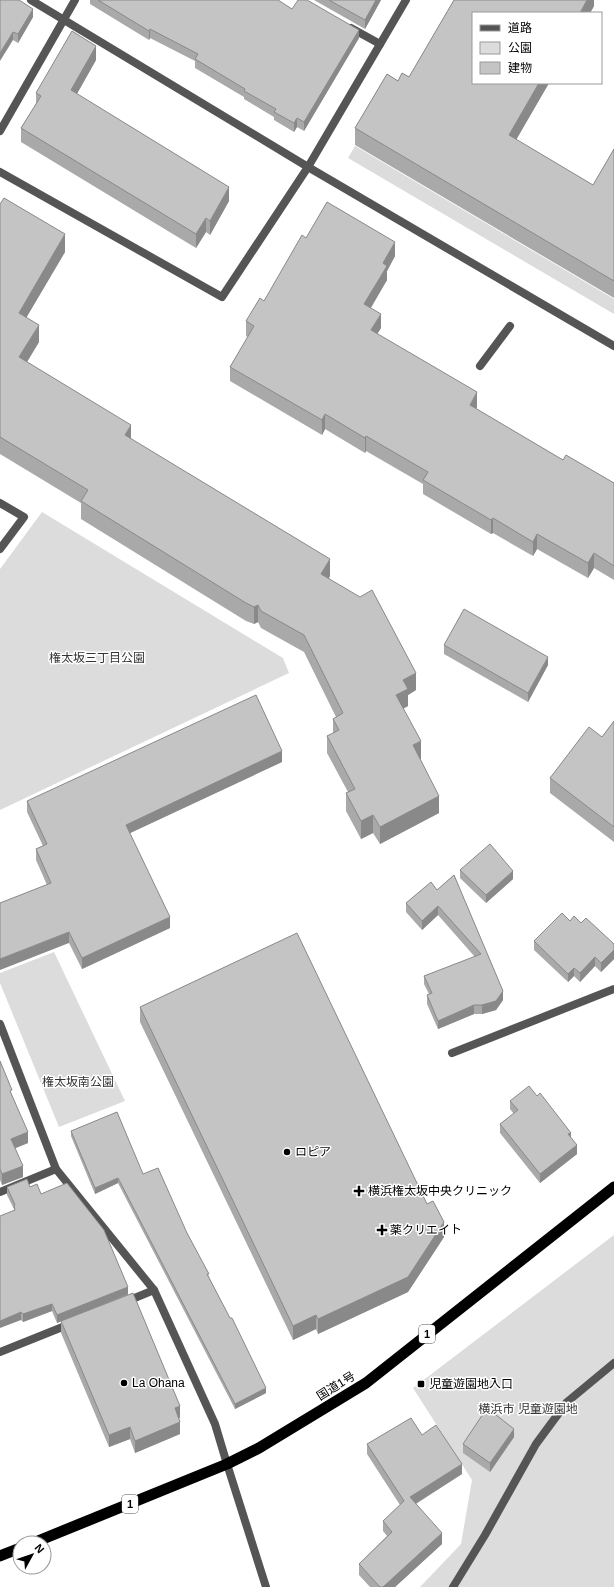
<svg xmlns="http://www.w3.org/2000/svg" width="614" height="1587" font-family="Helvetica,'Noto Sans JP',sans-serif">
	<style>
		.green { fill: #dcdcdc }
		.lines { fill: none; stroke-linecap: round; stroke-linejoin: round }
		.service { stroke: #555; stroke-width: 8 }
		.minor { stroke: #555; stroke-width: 8 }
		.tertiary { stroke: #555; stroke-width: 8 }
		.trunk { stroke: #000; stroke-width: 11 }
		.wall { fill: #a9a9a9 }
		.shaded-wall { fill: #898989 }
		.building { fill: #c4c4c4; stroke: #898989 }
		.poi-dot { fill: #000; stroke: #fff; stroke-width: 1.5 }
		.labels { text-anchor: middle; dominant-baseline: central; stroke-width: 3; stroke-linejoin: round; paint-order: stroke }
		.shield { fill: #fff; stroke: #4c4c4c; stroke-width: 1 }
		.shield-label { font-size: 11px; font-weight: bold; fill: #000 }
		.park-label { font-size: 12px; fill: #333; stroke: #fff }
		.poi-label { font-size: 12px; fill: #000; stroke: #fff; text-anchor: start }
		.street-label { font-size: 12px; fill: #000; stroke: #fff }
	</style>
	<rect width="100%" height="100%" fill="#fff"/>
	<!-- green -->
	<g class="green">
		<path d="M355 146 614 299V314L348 158Z"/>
		<path d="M42 512 283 658 289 673 0 810V569Z"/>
		<path d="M54 952 125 1101 59 1127 0 983V973Z"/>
		<path d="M614 1235V1587H420L461 1544 472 1480 413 1388Z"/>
	</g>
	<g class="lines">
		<!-- service -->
		<g class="service">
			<path d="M480 366 510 326"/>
			<path d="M453 1587 485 1535 536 1444 567 1402 614 1363"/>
		</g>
		<!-- minor -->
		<g class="minor">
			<path d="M31 0 308 167 614 346"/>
			<path d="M351 28 380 44"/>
			<path d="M0 131 75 0"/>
			<path d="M0 172 222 297 308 167 406 0"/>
			<path d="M0 503 24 517 0 549"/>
			<path d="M0 1024 56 1169 154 1290 215 1424 227 1464"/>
			<path d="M452 1053 614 989"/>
			<path d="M0 1192 56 1169"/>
			<path d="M125 1302 154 1290"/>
			<path d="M0 1352 70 1324"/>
		</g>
		<!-- tertiary -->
		<path class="tertiary" d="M227 1464 266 1587"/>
		<!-- trunk -->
		<g class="trunk">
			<path d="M33 1543 227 1464 259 1448 366 1383 614 1187"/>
			<path d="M0 1556 20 1548"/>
		</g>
	</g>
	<!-- wall -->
	<g class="wall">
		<path d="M0 0 33 17 18 43 13 40Z"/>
		<path d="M90 0H278L292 9 359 38 304 131 297 127 294 132 274 120V117L244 99V97L195 68V61L150 38 149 40 90 4Z"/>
		<path d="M314 0H381L365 29Z"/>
		<path d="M454 0H594V6L590 13H473V83H549L516 140 593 185 614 149V298L355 145V128L387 74 398 81 402 73 409 77Z"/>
		<path d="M96 60 77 94 229 201 210 235 206 232 196 248 21 142V128L36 105V93Z"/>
		<path d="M0 204 65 252 26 318 39 342 27 362 131 439 330 576 329 578 416 690 408 695V706L403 709 421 759H420L439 813 380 844 373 833 361 839 346 811V793L348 792 327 753V736L333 733V719L336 717 304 652 261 628 258 622 254 624 246 621 81 519V503L0 454Z"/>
		<path d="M306 238 395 256 387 271V280L371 308 381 328 377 334 477 407 476 409 563 460 614 483V580L594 568 588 578 537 549 533 556 493 533 491 534 423 494V484L366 451 365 453 325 429 322 435 230 381V367L248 337 246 336V321L264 301Z"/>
		<path d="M444 645 548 665 528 702 444 654Z"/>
		<path d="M614 721V842L550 793V778L602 737Z"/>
		<path d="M282 762 130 833 170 928 82 969 69 943 47 885 36 860V849L43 846 27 812V801Z"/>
		<path d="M460 870 513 879 486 903 460 878Z"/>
		<path d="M454 875 503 1000 496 1010 482 1014H474L438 1029 427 1004V995L429 994 424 984V976L475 957 438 915 422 930 406 912V903L437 890Z"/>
		<path d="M570 921 581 923 614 944V959L601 972 595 966 580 982 574 976 568 982 534 950V941Z"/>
		<path d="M140 1007 427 1204 444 1237 408 1292 318 1334 316 1329 293 1340 140 1022Z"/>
		<path d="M0 1061 28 1143 15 1148 23 1177 2 1185 0 1180Z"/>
		<path d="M510 1101 571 1138 577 1154 540 1183 500 1133V1124L514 1114 510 1109Z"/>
		<path d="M71 1131 143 1174 187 1233 209 1277 266 1393 235 1409 118 1183 95 1194 71 1136Z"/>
		<path d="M7 1187H30L41 1194 128 1294 180 1418H179L180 1434 135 1453 130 1439 109 1447 61 1333V1321L57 1323 52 1311 23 1322 21 1320 14 1209 7 1195Z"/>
		<path d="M422 1435 462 1474 416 1504 442 1544 395 1587H370L359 1575V1564L387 1536 383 1531V1521L400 1505 367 1454V1444Z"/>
		<path d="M514 1437 490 1472 463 1453V1444Z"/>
	</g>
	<!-- shaded-wall -->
	<g class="shaded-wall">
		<path d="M376 0H381L365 29V20Z"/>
		<path d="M587 0H594V6L590 13H580Z"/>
		<path d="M33 9V17L18 43V34Z"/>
		<path d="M150 29V38L149 40V31Z"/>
		<path d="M359 30V38L304 131V122Z"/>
		<path d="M13 32V40L0 61V53Z"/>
		<path d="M96 46V60L71 104V90Z"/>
		<path d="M539 83H549L509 152V135Z"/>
		<path d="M297 118V127L294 132V123Z"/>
		<path d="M229 187V201L210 235V221Z"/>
		<path d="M206 218V232L196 248V234Z"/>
		<path d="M65 234V252L19 330V313Z"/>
		<path d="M395 242V256L387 271V280L364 319V304L383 263Z"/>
		<path d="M381 314V328L371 344V330Z"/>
		<path d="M39 325V342L19 375V357Z"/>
		<path d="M477 392V407L470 419V405Z"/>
		<path d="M325 414V429L322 435V420Z"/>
		<path d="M131 425V442L125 435Z"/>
		<path d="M366 436V451L365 453V438Z"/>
		<path d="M493 518V533L491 534V520Z"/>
		<path d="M537 534V549L533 556V542Z"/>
		<path d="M594 553V568L588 578V563Z"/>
		<path d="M330 559V576L321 591V574Z"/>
		<path d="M258 605V622L254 624V607Z"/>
		<path d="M548 657V665L528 702V693Z"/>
		<path d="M416 673V690L408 695V706L396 712V695L403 680Z"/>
		<path d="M421 741V759L413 763V745Z"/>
		<path d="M282 751V762L126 835V825Z"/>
		<path d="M439 796V813L380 844V827Z"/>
		<path d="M373 815V833L361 839V821Z"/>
		<path d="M513 871V879L486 903V895Z"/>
		<path d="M438 906V915L422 930V921Z"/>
		<path d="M170 917V928L82 969V958Z"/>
		<path d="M69 932V943L0 970V959Z"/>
		<path d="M614 950V959L601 972V963Z"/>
		<path d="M595 957V966L580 982V973Z"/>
		<path d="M574 968V976L568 982V974Z"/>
		<path d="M503 991V1000L496 1010 482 1014V1005Z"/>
		<path d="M474 1005V1014L438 1029V1021Z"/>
		<path d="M28 1132V1143L11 1150V1139Z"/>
		<path d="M571 1133V1141L568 1134Z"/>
		<path d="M577 1145V1154L540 1183V1174Z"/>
		<path d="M23 1166V1177L2 1185V1174Z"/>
		<path d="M118 1178V1183L95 1194V1188Z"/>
		<path d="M444 1222V1237L408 1292 318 1334V1319Z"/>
		<path d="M128 1287V1294L57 1323V1315Z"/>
		<path d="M52 1304V1311L23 1322V1314Z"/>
		<path d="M21 1312V1320L0 1328V1321Z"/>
		<path d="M316 1315V1329L293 1340V1326Z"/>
		<path d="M266 1388V1393L235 1409V1404Z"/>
		<path d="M180 1406V1418L175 1420V1408Z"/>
		<path d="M180 1422V1434L135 1453V1441Z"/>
		<path d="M130 1427V1439L109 1447V1435Z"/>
		<path d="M514 1429V1437L490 1472V1463Z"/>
		<path d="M462 1464V1474L410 1507V1497Z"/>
		<path d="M442 1533V1544L395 1587H383Z"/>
	</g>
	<!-- building -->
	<g class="building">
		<path d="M0 0H19L33 9 18 34 13 32 0 53Z"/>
		<path d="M98 0H278L292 9 298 0H307L359 30 304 122 297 118 294 123 274 112 276 109 244 91 245 89 195 59 198 54 150 29 149 31Z"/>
		<path d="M329 0H376L365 20Z"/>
		<path d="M454 0H587L580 13H473V83H539L509 135 593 185 614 149V281L355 128 387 74 398 81 402 73 409 77Z"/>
		<path d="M72 31 96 46 71 90 229 187 210 221 206 218 196 234 21 128 41 96 36 93Z"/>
		<path d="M4 198 65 234 19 313 39 325 19 357 131 425 125 435 330 559 321 574 360 597 372 590 416 673 403 680 408 689 396 695 421 741 413 745 439 796 380 827 373 815 361 821 346 793 355 789 327 736 339 730 333 719 343 713 304 635 261 611 258 605 254 607 246 603 81 501 88 490 0 437V204Z"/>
		<path d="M327 202 395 242 383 263 387 266 364 304 381 314 371 330 477 392 470 405 563 460 566 455 614 483V566L594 553 588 563 537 534 533 542 493 518 491 520 423 480 428 472 366 436 365 438 325 414 322 420 230 367 254 326 246 321 260 298 264 301 302 235 306 238Z"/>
		<path d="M464 609 548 657 528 693 444 645Z"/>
		<path d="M256 695 282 751 126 825 170 917 82 958 69 932 0 959V903L51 883 36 849 47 844 27 801Z"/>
		<path d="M614 721V827L550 778 589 727 602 737Z"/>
		<path d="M490 844 513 871 486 895 460 870Z"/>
		<path d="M454 875 503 991 496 1001 482 1005H474L438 1021 427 995 432 993 424 976 481 954 438 906 422 921 406 903 431 882 437 890Z"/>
		<path d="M562 913 570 921 574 916 581 923 586 918 614 944V950L601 963 595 957 580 973 574 968 568 974 534 941Z"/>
		<path d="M297 933 427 1204 433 1201 444 1222 408 1277 318 1319 316 1315 293 1326 140 1007Z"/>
		<path d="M0 1061 12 1090 10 1091 28 1132 11 1139 23 1166 2 1174 0 1169Z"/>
		<path d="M529 1086 537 1096 540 1093 571 1133 568 1134 577 1145 540 1174 500 1124 518 1110 510 1101Z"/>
		<path d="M117 1112 143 1174 158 1168 187 1233 209 1274H207L230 1318H232L266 1388 235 1404 118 1178 95 1188 71 1131Z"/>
		<path d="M27 1179 30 1187 37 1184 41 1194 67 1183 104 1230 128 1287 57 1315 52 1304 23 1314 21 1312 0 1321V1216L15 1210 14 1206 15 1205 7 1187Z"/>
		<path d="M133 1293 180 1406 175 1408 180 1422 135 1441 130 1427 109 1435 61 1321Z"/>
		<path d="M487 1408 514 1429 490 1463 463 1444Z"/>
		<path d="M411 1418 422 1435 436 1425 462 1464 410 1497 442 1533 383 1587H380L359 1564 392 1532 383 1521 404 1501 367 1444Z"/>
	</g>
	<!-- markers -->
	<g class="poi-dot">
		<circle cx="287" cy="1152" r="4"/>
		<path d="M357 1185h4v4h4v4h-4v4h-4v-4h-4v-4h4z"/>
		<path d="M380 1224h4v4h4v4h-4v4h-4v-4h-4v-4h4z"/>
		<circle cx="124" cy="1383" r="4"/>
		<rect x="417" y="1380" width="8" height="8" rx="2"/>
	</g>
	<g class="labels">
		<!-- shield labels -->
		<g class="shield">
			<rect x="419" y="1325" width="16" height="18" rx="3"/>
			<rect x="122" y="1495" width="16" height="18" rx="3"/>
		</g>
		<g class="shield-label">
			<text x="427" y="1334">1</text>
			<text x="130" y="1504">1</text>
		</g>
		<!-- park labels -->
		<g class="park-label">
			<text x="97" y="658">権太坂三丁目公園</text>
			<text x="78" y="1082">権太坂南公園</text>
			<text x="528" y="1409">横浜市 児童遊園地</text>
		</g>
		<!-- poi labels -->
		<g class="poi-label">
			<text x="295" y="1152">ロピア</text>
			<text x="368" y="1191">横浜権太坂中央クリニック</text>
			<text x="390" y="1230">薬クリエイト</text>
			<text x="132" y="1383">La Ohana</text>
			<text x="429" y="1384">児童遊園地入口</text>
		</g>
		<!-- street labels -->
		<g class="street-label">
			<text transform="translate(336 1386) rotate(-32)">国道1号</text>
		</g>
	</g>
	<!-- legend -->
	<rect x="472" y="12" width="130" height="72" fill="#ffffff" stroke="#999999"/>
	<rect x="480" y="25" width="20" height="6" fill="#555555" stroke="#999999"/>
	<text x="508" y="32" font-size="12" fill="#000000">道路</text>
	<rect x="480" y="42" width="20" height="12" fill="#dcdcdc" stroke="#999999"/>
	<text x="508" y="52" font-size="12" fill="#000000">公園</text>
	<rect x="480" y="62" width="20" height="12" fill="#c4c4c4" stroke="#999999"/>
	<text x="508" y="72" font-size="12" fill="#000000">建物</text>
	<!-- north arrow -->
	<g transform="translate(32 1555) rotate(50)"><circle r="19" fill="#ffffff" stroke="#999999"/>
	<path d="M0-3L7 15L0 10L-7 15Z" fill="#000000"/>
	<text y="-6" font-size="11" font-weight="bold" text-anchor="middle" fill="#000000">N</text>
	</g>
</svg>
